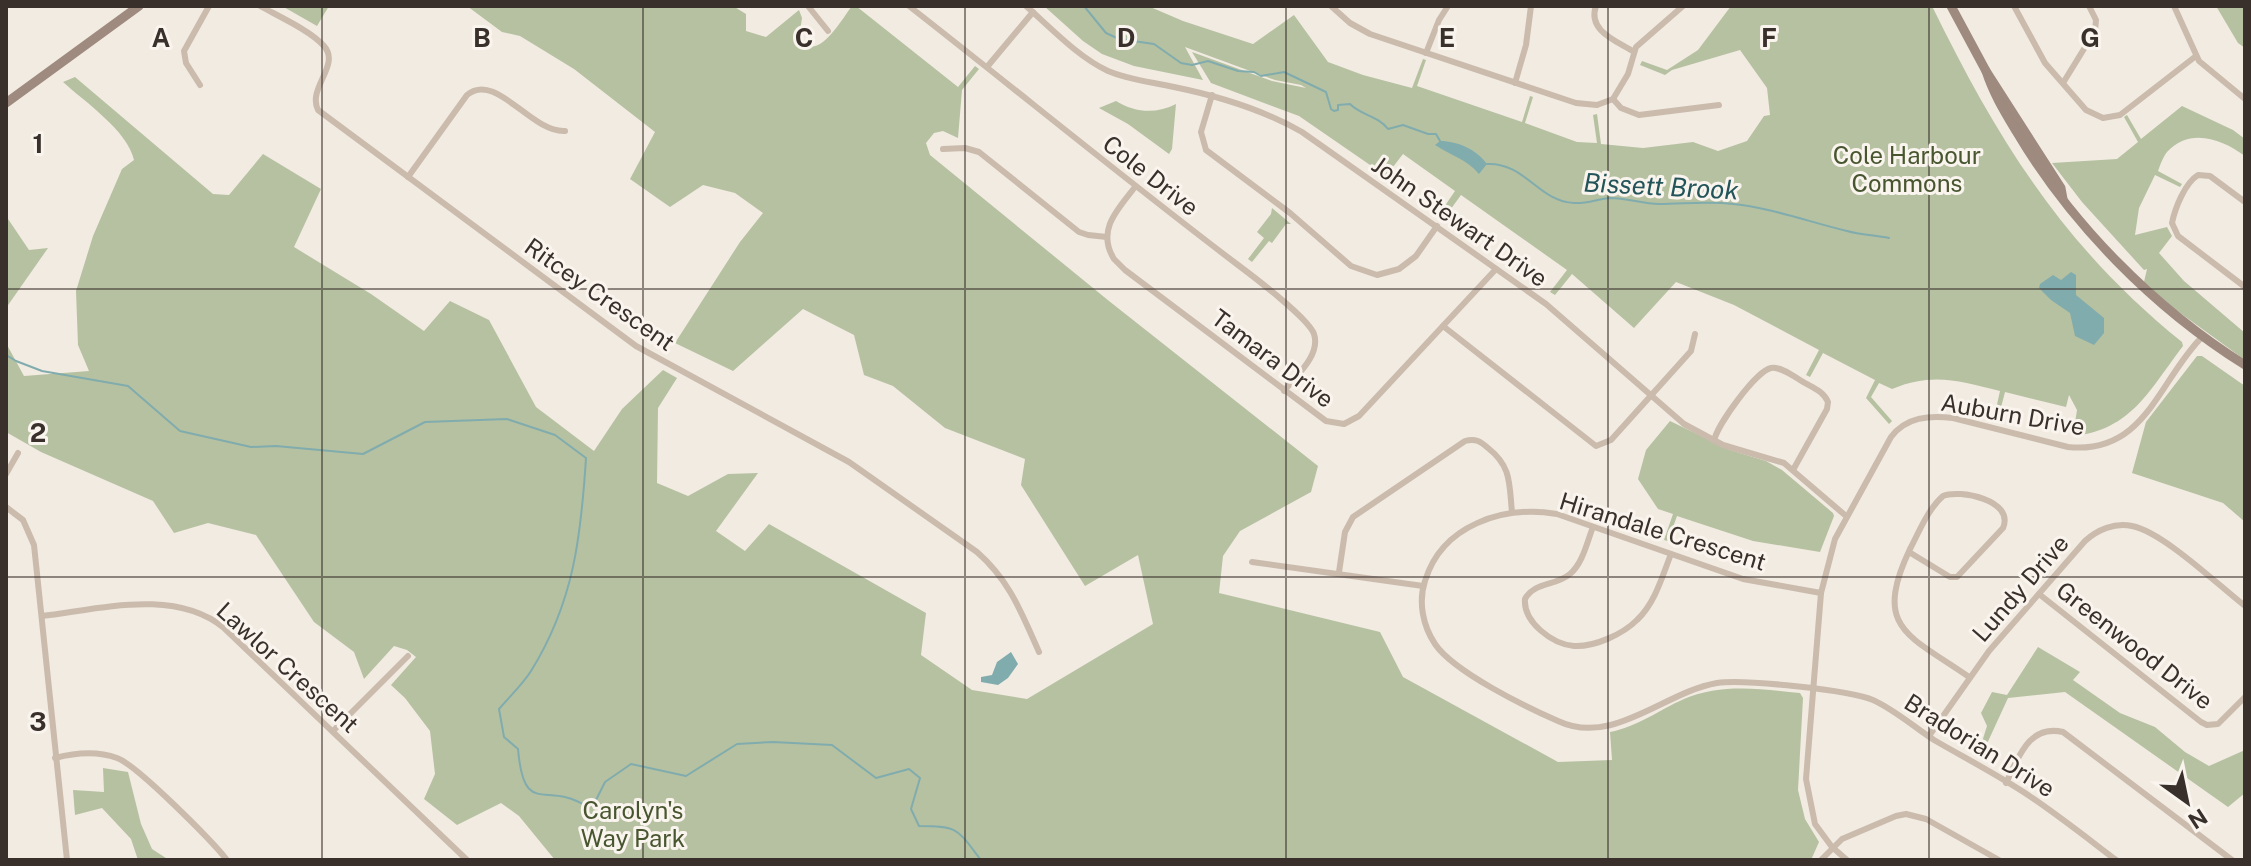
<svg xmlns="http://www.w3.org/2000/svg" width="2251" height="866" font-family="'Public Sans',sans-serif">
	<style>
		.green { fill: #b6c1a1 }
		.water { fill: #81acae }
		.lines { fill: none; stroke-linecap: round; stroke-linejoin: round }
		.stream { stroke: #81acae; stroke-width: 2 }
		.minor { stroke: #cabbad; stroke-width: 6 }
		.secondary { stroke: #9e8a7e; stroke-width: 9 }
		.grid { fill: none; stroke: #39302b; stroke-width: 2; stroke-opacity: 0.55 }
		.labels { text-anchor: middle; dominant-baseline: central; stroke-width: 6; stroke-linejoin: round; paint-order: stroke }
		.park-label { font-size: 24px; fill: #485630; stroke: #faf4ee }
		.street-label { font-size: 24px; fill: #39302b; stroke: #faf4ee }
		.water-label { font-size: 26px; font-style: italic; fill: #225459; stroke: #faf4ee }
		.grid-label { font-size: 26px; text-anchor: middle; font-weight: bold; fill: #39302b; stroke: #faf4ee; stroke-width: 6; stroke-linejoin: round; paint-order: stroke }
	</style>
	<rect width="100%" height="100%" fill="#f2ebe1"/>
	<!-- green -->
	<g class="green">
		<path d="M282 6H329L317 26Z"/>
		<path d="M467 6H733L746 14V31L766 37 799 10 802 18 799 38C817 65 841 20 852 6H856L958 87 975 66 979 69 962 90 958 138 943 131 934 133 926 143 930 155 1109 301 1318 466 1311 492 1240 531 1223 556 1219 593 1380 632 1403 677 1558 762 1612 760 1610 732C1637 727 1659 710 1684 699 1721 683 1761 689 1800 693L1803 698 1798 790 1805 819 1819 842 1811 860H555L519 816 501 803 457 825 424 799 435 774 430 731 405 698 391 685 416 657 407 650 394 646 364 679 354 652 314 622 256 535 208 523 174 533 153 501 41 452 6 432V343L24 376 89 371 78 345 76 291 93 236 122 169 134 160C128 131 85 102 63 82L75 77 213 194 229 195 263 154 321 189 294 247 371 294 424 331 450 301 489 320 536 407 594 451 622 409 663 370 677 378 658 408 657 483 688 496 728 474 758 473 716 531 745 551 769 524 926 613 921 655 972 690 1027 699 1153 624 1138 555 1085 586 1021 485 1025 459 945 428 893 386 864 375 854 335 803 309 733 371 675 343 740 242 763 213 735 193 703 185 670 207 630 179 655 132 574 69 520 36 502 32Z"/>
		<path d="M1044 6H1148L1183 21 1253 44 1294 15 1328 62 1363 75 1412 88 1423 59 1426 60 1417 86 1522 122 1530 96 1533 97 1525 123 1577 142 1597 143 1593 115 1597 114 1601 144 1643 148 1693 142 1718 151 1747 141 1764 116 1770 115 1767 88 1740 50 1672 70 1665 75 1640 65 1642 61 1667 70 1698 50 1731 6H1932C1998 141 2064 247 2182 342L2183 346C2150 389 2132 430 2073 436L2077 410 2069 395 2066 407 2005 392 1998 419 1994 418 2000 391C1959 381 1933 372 1892 389L1879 383 1871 397 1892 421 1889 424 1866 398 1875 380 1823 353 1810 377 1806 375 1819 350 1734 305 1676 282 1634 328 1572 274 1555 295 1550 292 1567 270 1461 195 1445 217 1440 213 1455 191 1403 154 1386 176 1299 116 1211 83 1192 52 1272 81 1306 88 1301 85 1275 80 1185 47 1203 80 1134 66 1102 54 1083 41Z"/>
		<path d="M2216 6H2245V48L2238 43Z"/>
		<path d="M1116 101C1135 113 1157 114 1176 104L1172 149 1169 154 1128 124 1099 108Z"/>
		<path d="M2182 106 2233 130 2245 139V156C2222 139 2190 127 2167 152 2163 157 2160 165 2158 171L2182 184 2180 187 2155 175 2139 208 2135 235 2167 227 2172 236 2159 253 2184 281 2245 333V360L2172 307 2144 282 2147 269 2144 270 2082 202 2052 163 2117 159 2138 142 2124 117 2127 115 2141 139Z"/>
		<path d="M1272 208 1291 224H1286L1272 243 1269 241 1252 262 1248 259 1264 238 1257 232 1271 214Z"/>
		<path d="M6 216 29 250 48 248 6 308Z"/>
		<path d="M2197 356H2202L2245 386V522L2223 503 2132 473 2146 422Z"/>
		<path d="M1670 421 1730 450 1766 461 1782 470 1833 513 1834 516 1820 552 1753 541 1677 516 1668 541 1664 540 1673 514 1658 509 1638 479 1646 450Z"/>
		<path d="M2038 647 2080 672 2073 680 2120 713 2155 727 2185 752 2209 766 2245 750V793L2228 807 2065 692 2008 698 1985 748 1981 745 1987 726 1981 713 1992 692 2007 695Z"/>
		<path d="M103 768 128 772 141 824 152 849 169 860H138L131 839 102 808 75 815 73 790 104 792Z"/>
	</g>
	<!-- water -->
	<g class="water">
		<path d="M1440 141C1458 141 1477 150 1487 164L1479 174C1468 160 1450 155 1435 145Z"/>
		<path d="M2071 272 2076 275V295L2104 318V333L2094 345 2075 336 2070 313 2051 300 2039 288 2040 284 2053 275 2061 280Z"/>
		<path d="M1011 652 1018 664 1008 678 998 685 981 682V677L992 675 997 662Z"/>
	</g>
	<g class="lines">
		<!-- stream -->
		<g class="stream">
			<path d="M1084 6 1106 33 1119 39 1154 44 1181 63 1192 65 1208 61 1238 71 1254 72 1261 76 1284 72 1326 92 1331 109 1334 111 1338 110V105L1350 104C1362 116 1377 115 1388 129L1403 125 1428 134H1436L1440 141"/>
			<path d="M1487 164C1525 162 1539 202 1574 203 1586 204 1598 199 1610 198 1627 198 1643 204 1659 204 1684 204 1708 201 1733 204 1772 208 1809 222 1847 231 1861 235 1875 235 1889 238"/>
			<path d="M6 355 16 361 42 371 128 386 180 431 251 447 276 446 363 454 425 422 507 419 555 435 586 458C581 536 574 602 531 671 523 684 510 696 499 709L504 737 518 749C524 819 546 780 586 806L596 800 605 782 631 764 686 776 737 744 773 742 832 745 876 778 909 769 920 778 911 809 919 826C959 826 957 829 981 860"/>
		</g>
		<!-- minor -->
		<g class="minor">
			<path d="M260 6C278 16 311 31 324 46 341 65 307 88 318 110L636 346 849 462 977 552C1010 581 1021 612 1039 652"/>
			<path d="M808 6 828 31"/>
			<path d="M909 6C1019 92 1127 181 1238 265 1254 277 1309 319 1314 334 1321 355 1296 376 1284 391"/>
			<path d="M1026 6C1051 28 1078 57 1108 71 1129 80 1152 82 1174 87 1218 96 1262 109 1302 132L1546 304 1684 424 1723 445 1784 463 1846 516"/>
			<path d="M1331 6 1350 23 1370 34 1576 103 1597 105 1613 99 1628 74 1636 47 1683 6"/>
			<path d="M1596 6C1587 31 1617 41 1634 52"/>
			<path d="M2014 6 2045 63 2086 110 2103 118 2120 115 2196 56"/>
			<path d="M2174 6 2199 61 2245 99"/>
			<path d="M1426 53 1439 20 1448 6"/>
			<path d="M987 67 1033 12"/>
			<path d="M1515 83 1526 45 1531 6"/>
			<path d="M2063 83 2095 31 2096 20 2089 6"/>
			<path d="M200 85 186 63 184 51 209 6"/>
			<path d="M1212 95 1201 132 1206 150 1290 213 1351 266 1377 275 1399 269 1416 256 1437 226"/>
			<path d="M1613 99 1621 108 1639 115 1719 105"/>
			<path d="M943 149 965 148 979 152 1079 232 1088 235 1107 237"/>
			<path d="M408 177 467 95C496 71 531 133 565 131"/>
			<path d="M1135 187C1118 209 1096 230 1114 259L1125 270 1326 421 1344 424 1359 416 1496 269"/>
			<path d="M2245 202 2210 176 2198 175C2185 183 2175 208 2172 223L2178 236 2245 287"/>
			<path d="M1443 326 1596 446 1611 440 1691 351 1695 334"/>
			<path d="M1714 441C1717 425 1756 371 1771 368 1781 366 1796 378 1805 383 1814 388 1824 392 1828 402L1827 409 1793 470"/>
			<path d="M6 474 18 453"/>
			<path d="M6 507 23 520 34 545 67 860"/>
			<path d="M1593 527C1587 542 1583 563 1570 574 1556 586 1534 582 1525 599 1523 622 1552 644 1574 646 1595 647 1623 634 1637 620 1655 603 1662 577 1671 554"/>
			<path d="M1909 552 1950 577H1957L2003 528C2015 500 1959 489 1943 496 1928 509 1919 532 1910 549 1872 629 1909 635 1969 677"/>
			<path d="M1252 562 1423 586"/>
			<path d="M1339 572 1345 532 1353 517 1465 441C1475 438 1480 441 1488 448 1512 467 1509 484 1512 512"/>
			<path d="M1821 593 1743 579 1557 514C1503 505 1442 525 1425 581 1418 602 1423 626 1435 644 1454 672 1526 707 1558 721 1613 747 1664 692 1717 683 1744 679 1849 690 1873 700 1895 710 1914 727 1934 740 1965 758 1998 775 2028 795 2058 815 2087 838 2116 860"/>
			<path d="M2039 594 2201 722 2207 725 2218 724 2245 697"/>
			<path d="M42 616C100 609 175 588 224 628L467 860"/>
			<path d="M333 731 408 656"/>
			<path d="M1929 736 1989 651 2085 541C2097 530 2115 522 2132 526 2163 532 2218 585 2245 606"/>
			<path d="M55 758C74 753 98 751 117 758 137 765 212 841 227 860"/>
			<path d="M2006 783C2018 759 2028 724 2063 732L2232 860"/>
			<path d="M1821 860 1842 839 1896 816 1906 814 1926 819 1999 860"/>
			<path d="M1847 860 1832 847 1815 824 1806 779 1821 593 1835 539 1891 437C1906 417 1929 415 1953 418L2068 447C2146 455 2159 379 2203 336"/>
		</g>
		<!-- secondary -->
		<g class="secondary">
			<path d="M1951 6 1986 71 2061 188 2063 199"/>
			<path d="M1986 71C1993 93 2004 111 2016 131 2071 224 2154 308 2245 365"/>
			<path d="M6 103 139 6"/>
		</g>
	</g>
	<!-- grid -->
	<path class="grid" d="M322 6V860M643 6V860M965 6V860M1286 6V860M1608 6V860M1929 6V860M6 289H2245M6 577H2245"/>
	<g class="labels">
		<!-- park labels -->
		<g class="park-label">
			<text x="1907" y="155">Cole Harbour<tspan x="1907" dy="28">Commons</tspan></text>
			<text x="633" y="810">Carolyn's<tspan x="633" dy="28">Way Park</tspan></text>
		</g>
		<!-- street labels -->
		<g class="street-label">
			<text transform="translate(1151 175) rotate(38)">Cole Drive</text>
			<text transform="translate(1460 221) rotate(35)">John Stewart Drive</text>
			<text transform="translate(600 294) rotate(35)">Ritcey Crescent</text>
			<text transform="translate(1273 358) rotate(37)">Tamara Drive</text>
			<text transform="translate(2013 414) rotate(10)">Auburn Drive</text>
			<text transform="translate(1663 531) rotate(17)">Hirandale Crescent</text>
			<text transform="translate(2020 588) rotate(-49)">Lundy Drive</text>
			<text transform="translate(2135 645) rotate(38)">Greenwood Drive</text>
			<text transform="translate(288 667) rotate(42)">Lawlor Crescent</text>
			<text transform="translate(1980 745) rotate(32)">Bradorian Drive</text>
		</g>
		<!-- water labels -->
		<g class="water-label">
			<text transform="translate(1661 186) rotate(3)">Bissett Brook</text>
		</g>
	</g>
	<g class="grid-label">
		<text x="161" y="47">A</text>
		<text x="482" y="47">B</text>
		<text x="804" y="47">C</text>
		<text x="1126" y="47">D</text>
		<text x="1447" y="47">E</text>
		<text x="1769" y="47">F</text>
		<text x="2090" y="47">G</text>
		<text x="38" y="153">1</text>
		<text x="38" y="442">2</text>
		<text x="38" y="731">3</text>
	</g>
	<!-- border -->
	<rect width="2251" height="866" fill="none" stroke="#39302b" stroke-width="16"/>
	<!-- north arrow -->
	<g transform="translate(2187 802) rotate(147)" stroke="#faf4ee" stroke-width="6" paint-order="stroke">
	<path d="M0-6L14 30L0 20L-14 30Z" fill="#39302b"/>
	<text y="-12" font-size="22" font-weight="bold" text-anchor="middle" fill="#39302b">N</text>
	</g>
</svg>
